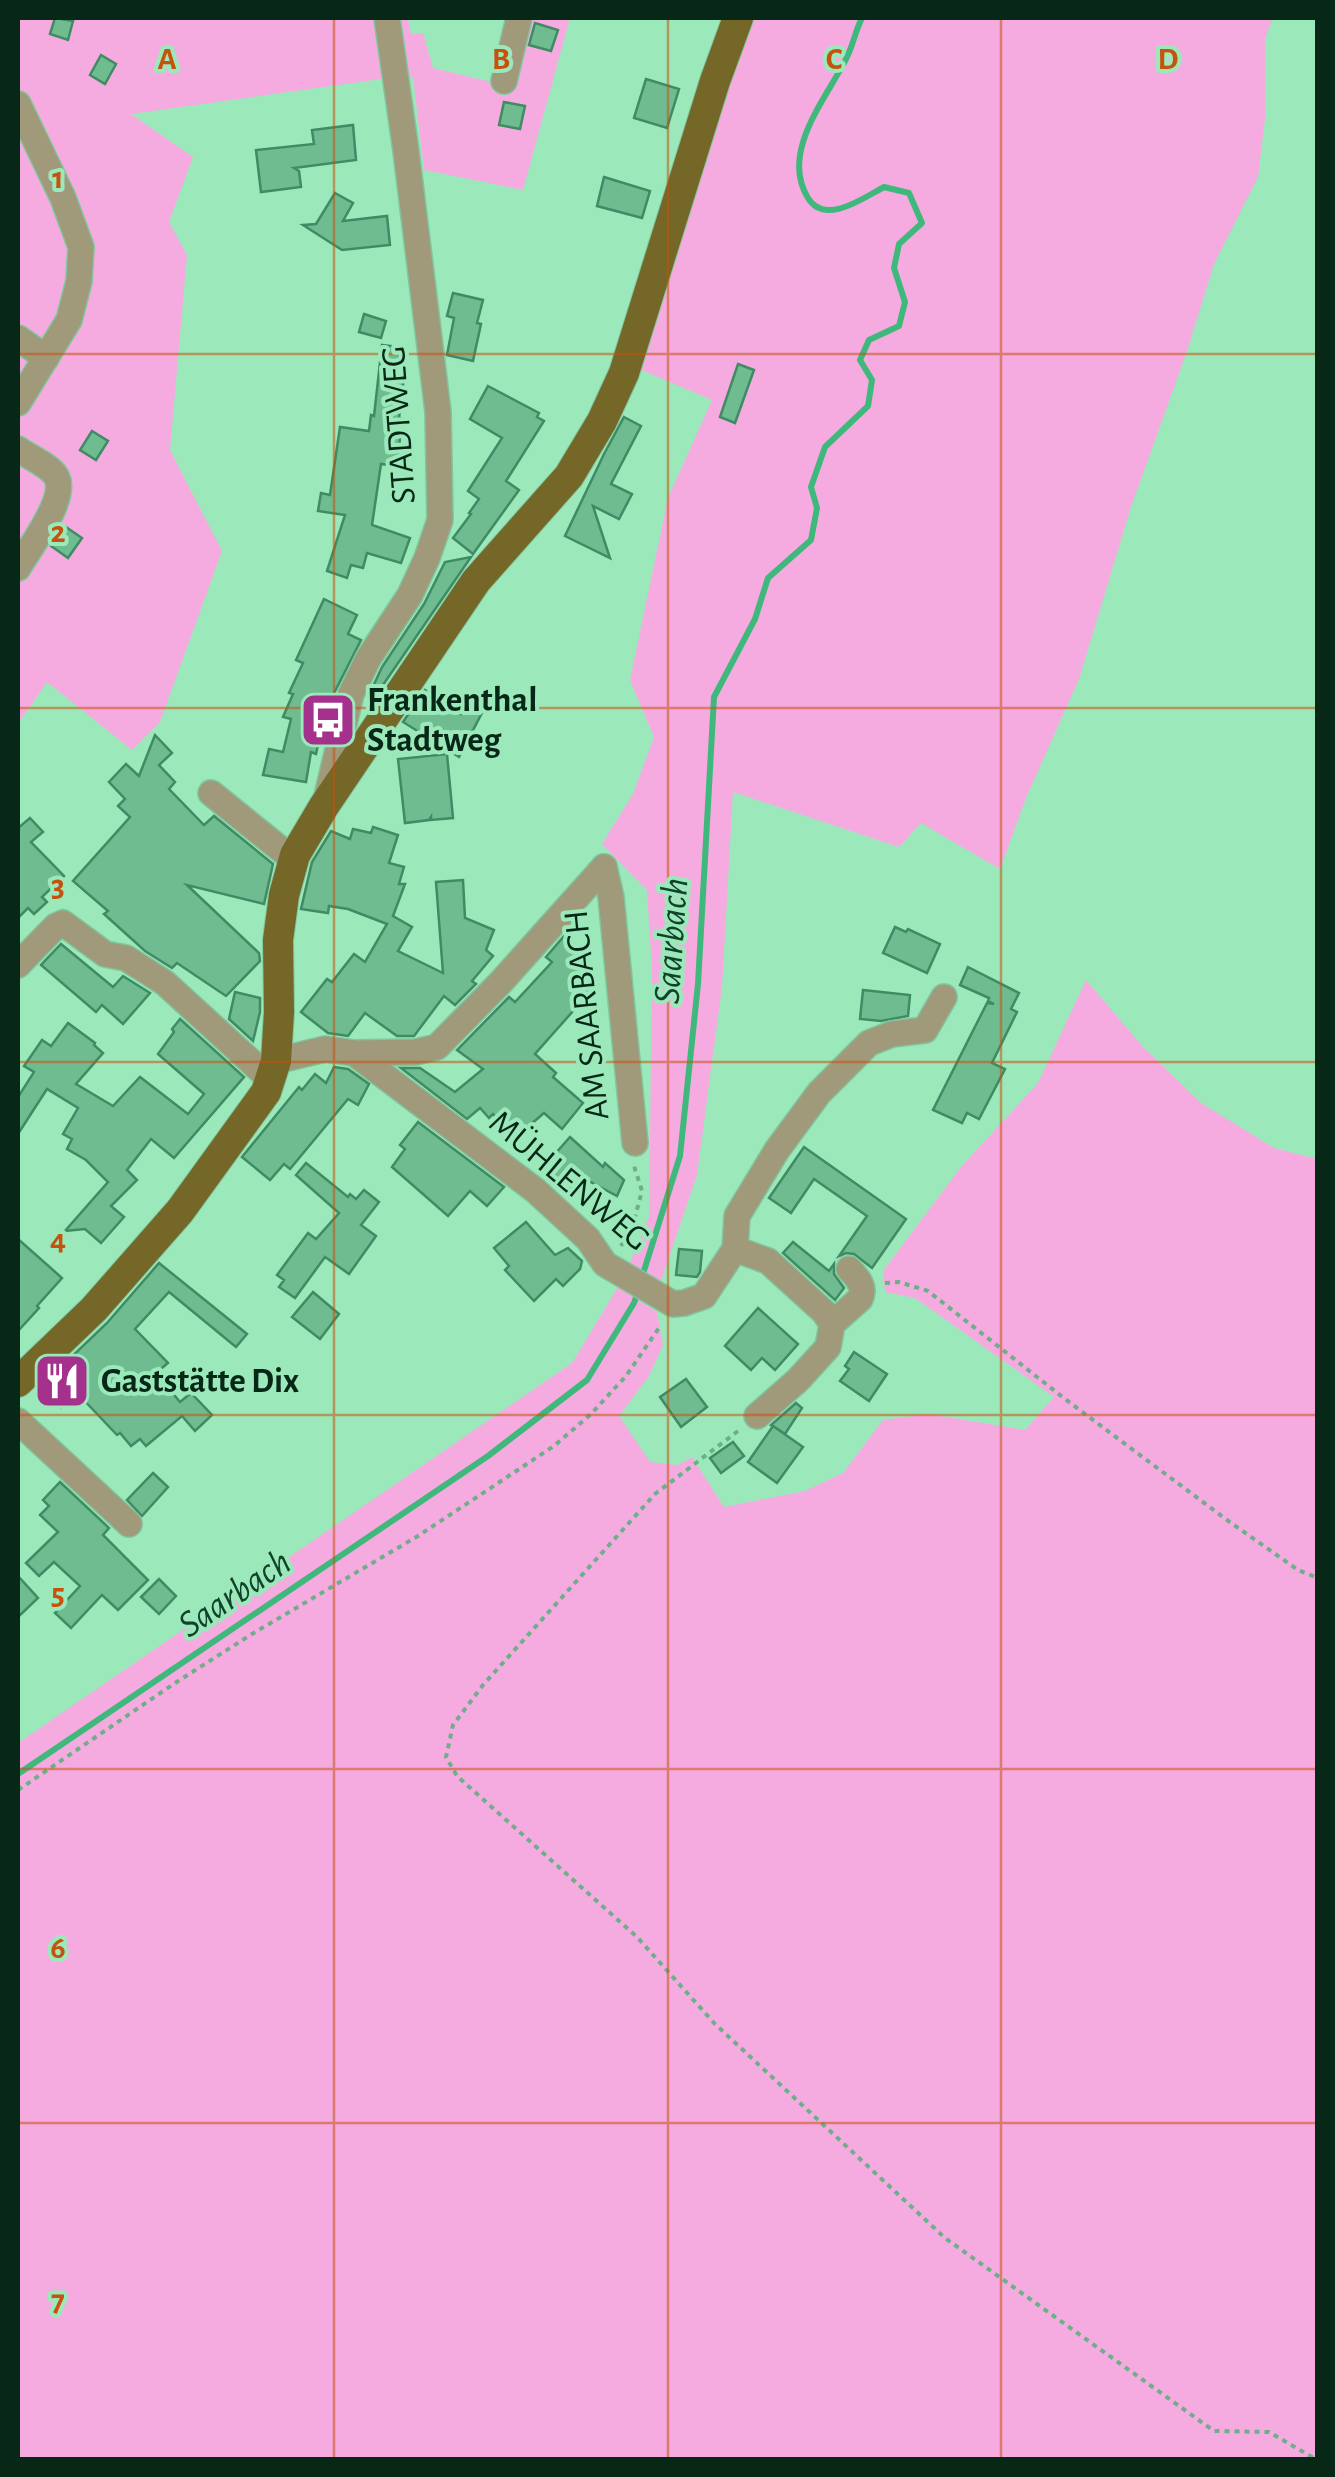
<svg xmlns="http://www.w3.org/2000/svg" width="1335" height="2477" font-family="'Alegreya Sans',sans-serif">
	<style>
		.green { fill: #f6abe0 }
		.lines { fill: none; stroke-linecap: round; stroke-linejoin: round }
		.stream { stroke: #3fb87c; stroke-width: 6 }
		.building { fill: #70bc91; stroke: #3f8b63; stroke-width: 2.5 }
		.minor-casing { stroke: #80c69d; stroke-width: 28 }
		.major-casing { stroke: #80c69d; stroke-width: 32 }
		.path { stroke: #6eae89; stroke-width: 4; stroke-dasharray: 5 5; stroke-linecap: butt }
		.minor { stroke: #a0997a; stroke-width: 25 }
		.major { stroke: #746727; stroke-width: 30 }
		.grid { fill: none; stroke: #c6520e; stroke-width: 2.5; stroke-opacity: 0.55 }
		.labels { text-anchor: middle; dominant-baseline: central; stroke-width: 8; stroke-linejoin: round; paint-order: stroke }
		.street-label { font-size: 35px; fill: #072817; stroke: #9be9bb }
		.poi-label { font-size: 35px; font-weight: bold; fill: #072817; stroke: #9be9bb; text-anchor: start }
		.water-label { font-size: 38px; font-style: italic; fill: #11422a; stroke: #9be9bb }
		.grid-label { font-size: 32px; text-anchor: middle; font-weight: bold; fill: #c6520e; stroke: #9be9bb; stroke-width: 8; stroke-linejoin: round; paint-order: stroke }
	</style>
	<rect width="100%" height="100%" fill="#9be9bb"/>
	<!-- green -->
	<g class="green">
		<path d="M18 18H408L411 34 423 33 433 68 495 83 512 18H570L523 190 424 170 413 77 381 79 131 114 193 157 169 222 187 255 170 450 222 551 160 722 132 750 47 682 18 724Z"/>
		<path d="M751 18H1273L1265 38V119L1258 177 1214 264 1187 351 1131 507 1079 679 1026 798 1000 869 921 823 899 847 733 792 722 987 697 1175 661 1281 629 1265 649 1217 652 970 647 890 602 844 633 794 654 737 630 680 668 498 712 400 639 369Z"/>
		<path d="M1086 980 1143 1047 1201 1103 1274 1148 1317 1159V2459H18V1743L572 1363 618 1287 657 1312 663 1345 649 1376 619 1416 650 1462 678 1465 692 1457 724 1507 805 1491 843 1473 883 1420 928 1414 1025 1430 1054 1397 915 1298 885 1292 883 1271 961 1167 1038 1083Z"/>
	</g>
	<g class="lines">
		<!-- stream -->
		<g class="stream">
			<path d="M642 1277 680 1156 698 984 714 697 755 619 768 578 811 540 817 508 811 487 825 447 868 406 872 380 860 360 869 340 899 326 905 302 894 268 899 244 922 223 909 193 884 187C863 198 825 226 808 198 780 153 825 100 845 61 853 47 855 31 862 18"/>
			<path d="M18 1774 488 1456 587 1380 634 1303 639 1289"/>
		</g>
	</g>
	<!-- building -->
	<g class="building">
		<path d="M55 18 73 21 68 40 50 34Z"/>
		<path d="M535 23 558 30 551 51 529 45Z"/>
		<path d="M101 55 116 64 105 84 90 75Z"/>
		<path d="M646 79 679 89 667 128 634 118Z"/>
		<path d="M504 102 525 106 520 129 499 125Z"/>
		<path d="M353 125 356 160 294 168 299 171 301 187 261 192 256 150 314 144 312 130Z"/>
		<path d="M604 177 650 191 642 218 597 206Z"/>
		<path d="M335 193 353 203 343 221 387 216 390 245 342 250 303 225 316 224Z"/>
		<path d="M453 293 483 300 477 323 481 324 473 361 447 355 454 318 447 316Z"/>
		<path d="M364 314 386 321 381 338 359 332Z"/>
		<path d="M382 345 400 347 399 359 406 360 399 418 402 419 397 466 381 464 372 525 410 538 401 563 367 553 363 568 351 565 347 578 327 571 345 515 318 511 321 493 330 495 340 427 369 431 371 415 374 416Z"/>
		<path d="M738 364 754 370 735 423 720 417Z"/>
		<path d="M488 386 539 413 537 417 544 421 506 481 519 490 473 554 453 538 471 514 469 513 479 499 468 491 502 438 470 419Z"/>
		<path d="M624 417 641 426 611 484 632 494 619 519 593 506 610 558 565 536 604 454Z"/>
		<path d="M92 431 108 441 96 460 80 450Z"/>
		<path d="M63 525 82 538 68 558 51 546Z"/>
		<path d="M471 557 374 698 369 695 382 667 424 604 445 562Z"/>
		<path d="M324 599 357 615 348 634 361 640 326 709 316 754 311 752 306 782 263 775 269 749 283 752 291 719 283 717 293 694 289 693 303 663 296 660Z"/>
		<path d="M425 690 461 714 468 702 483 711 459 757 403 722Z"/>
		<path d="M155 735 172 753 159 765 175 782 169 789 204 825 214 816 273 864 264 904 187 885 259 953 260 961 226 996 177 963 172 968 145 951 104 914 108 911 73 881 130 817 118 806 125 799 109 782 126 764 139 776Z"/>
		<path d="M447 754 453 818 431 820V817L429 820 405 823 398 759Z"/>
		<path d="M30 818 43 832 31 842 64 876 42 897 47 902 34 914 28 908 18 918V828Z"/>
		<path d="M373 827 398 835 389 863 404 867 399 884H405L393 916 412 927 398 951 443 973 436 882 463 880 465 918 494 930 486 950 493 956 472 981 476 984 455 1005 444 996 414 1036H397L365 1013 348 1036 328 1033 301 1012 327 979 332 982 354 954 365 962 387 924 348 909 329 906 328 913 301 909 312 862 331 831 350 839 353 829 371 833Z"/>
		<path d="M895 927 906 932 908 929 940 944 927 973 883 953Z"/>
		<path d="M564 936 580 951 571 961 597 984 535 1054 556 1073 553 1077 583 1103 562 1129 544 1113 514 1139 493 1114 489 1118 480 1108 467 1119 401 1068H420L455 1092 483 1069 457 1050 509 997 515 1002 552 962 546 957Z"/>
		<path d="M61 944 113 987 123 976 150 993 123 1024 102 1005 96 1012 41 965Z"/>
		<path d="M968 967 1019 993 1011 1009 1017 1012 992 1063 1005 1069 979 1119 967 1113 962 1123 933 1110 987 1003 994 1004 988 1001 989 998 960 985Z"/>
		<path d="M863 990 910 995 908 1016 881 1021 860 1019Z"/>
		<path d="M235 992 260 998V1012L253 1041 229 1019Z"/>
		<path d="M180 1019 244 1077 174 1158 151 1139 127 1170 137 1180 111 1206 124 1217 101 1243 85 1229 65 1231 108 1182 86 1160 67 1149 72 1139 63 1134 78 1108 47 1089 18 1134V1097L34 1072 24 1066 42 1040 51 1046 68 1023 95 1043 94 1045 103 1053 76 1084 113 1106 140 1077 188 1114 204 1094 158 1054 174 1032 172 1029Z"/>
		<path d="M334 1067 348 1069 369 1084 358 1105 348 1099 290 1169 284 1164 270 1180 242 1157 299 1087 302 1090 315 1074 326 1083Z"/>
		<path d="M418 1122 504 1187 487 1206 470 1191 448 1216 392 1167 405 1149 400 1145Z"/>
		<path d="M570 1137 603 1167 605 1163 624 1180 617 1196 585 1179 575 1191 569 1186 563 1192 540 1171Z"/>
		<path d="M804 1147 906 1219 872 1268 854 1254 846 1253 839 1256 867 1216 814 1179 791 1213 769 1198Z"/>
		<path d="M306 1163 348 1197 350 1194 356 1199 364 1190 379 1202 361 1225 376 1236 349 1274 325 1257 295 1298 279 1287 284 1280 277 1275 308 1233 316 1239 339 1213 296 1175Z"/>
		<path d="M526 1222 555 1255 568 1248 582 1261 580 1269 563 1286 556 1279 534 1301 505 1270 509 1266 494 1248Z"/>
		<path d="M18 1239 62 1278 37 1306 39 1308 18 1331Z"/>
		<path d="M793 1242 829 1271 834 1264V1274L844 1288 835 1300 783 1253Z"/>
		<path d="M679 1249 702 1251 700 1272 697 1277 676 1275Z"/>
		<path d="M159 1263 247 1334 236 1347 169 1292 135 1329 168 1363 156 1373 180 1402 191 1393 212 1415 195 1431 182 1416 146 1446 140 1439 131 1446 120 1433 117 1435 80 1396 72 1405 67 1400 61 1407 40 1387 107 1323Z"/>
		<path d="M313 1292 339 1314 320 1339 292 1317Z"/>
		<path d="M758 1308 798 1344 775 1370 762 1358 751 1370 725 1346Z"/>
		<path d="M854 1352 887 1374 869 1401 840 1381 849 1369 845 1366Z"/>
		<path d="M686 1379 707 1407 681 1427 660 1397Z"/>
		<path d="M796 1403 802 1408 785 1434 771 1425Z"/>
		<path d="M773 1426 803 1447 777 1483 748 1462Z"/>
		<path d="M733 1442 744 1456 721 1473 710 1458Z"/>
		<path d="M153 1473 168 1487 142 1516 127 1500Z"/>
		<path d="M60 1482 109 1528 103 1535 148 1580 118 1610 102 1595 71 1628 55 1613 80 1586 54 1562 39 1576 26 1563 58 1532 40 1515 49 1506 43 1500Z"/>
		<path d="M18 1576 38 1598 18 1617Z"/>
		<path d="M159 1579 176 1596 159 1614 141 1597Z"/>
	</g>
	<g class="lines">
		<!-- minor casing -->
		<g class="minor-casing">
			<g id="minor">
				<path d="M504 81 519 18"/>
				<path d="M18 104 63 198 81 247 79 281 69 320 18 403"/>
				<path d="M18 338 46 358"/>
				<path d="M18 449C29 457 49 465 56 476 69 498 29 548 18 568"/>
				<path d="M211 793 294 860"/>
				<path d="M327 796 351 694 368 659 410 595 427 558 440 520 438 412 406 151 387 18"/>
				<path d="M604 867 611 897 635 1143"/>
				<path d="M18 965 56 926 63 923 105 954 126 958 165 983 270 1079"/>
				<path d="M354 1053 536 1191 588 1239 605 1264 673 1304 684 1303 704 1296 735 1249 737 1216 777 1150 819 1093 869 1043 892 1034 925 1030 944 997"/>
				<path d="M276 1061 325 1049 354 1053 416 1052 437 1047 501 982 604 867"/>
				<path d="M735 1249 768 1261 824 1312 832 1324"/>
				<path d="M757 1416 798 1380 828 1347 832 1324 860 1299C866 1287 857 1277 849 1269"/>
				<path d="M18 1421 129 1524"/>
			</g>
		</g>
		<!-- major casing -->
		<g class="major-casing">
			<path id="major" d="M18 1382 94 1309 180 1211 266 1092 276 1061 279 1012 278 940 284 895 295 855 324 806 476 581 569 476 602 421 624 373 715 81 738 18"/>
		</g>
		<!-- path -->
		<g class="path">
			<path d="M621 1246 632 1228 642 1191 634 1166"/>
			<path d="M885 1283 899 1282 928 1291 1065 1399 1227 1520 1298 1570 1318 1578"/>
			<path d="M738 1431 655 1494 483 1685 453 1725 446 1757 457 1776 637 1937 715 2024 945 2238 1214 2431 1269 2432 1317 2460"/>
			<path d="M18 1790 175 1683 252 1634 418 1536 554 1446 591 1414 626 1376 661 1325"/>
		</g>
		<!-- minor -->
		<use href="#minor" class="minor"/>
		<!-- major -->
		<use href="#major" class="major"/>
	</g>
	<!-- grid -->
	<path class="grid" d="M334 18V2460M668 18V2460M1001 18V2460M18 354H1318M18 708H1318M18 1062H1318M18 1415H1318M18 1769H1318M18 2123H1318"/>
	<!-- icons -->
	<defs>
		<g id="bus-square" transform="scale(2.875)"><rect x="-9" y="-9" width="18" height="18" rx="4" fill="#a4318b" stroke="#9be9bb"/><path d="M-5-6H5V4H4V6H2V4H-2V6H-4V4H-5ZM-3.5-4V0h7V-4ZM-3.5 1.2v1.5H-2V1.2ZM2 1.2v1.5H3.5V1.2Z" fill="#fff"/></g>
		<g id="restaurant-square" transform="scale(2.875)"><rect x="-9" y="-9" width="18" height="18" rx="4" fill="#a4318b" stroke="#9be9bb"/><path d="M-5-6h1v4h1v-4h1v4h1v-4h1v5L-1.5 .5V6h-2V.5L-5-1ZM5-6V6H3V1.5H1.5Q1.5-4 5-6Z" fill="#fff"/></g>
	</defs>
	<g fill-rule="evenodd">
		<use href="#bus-square" x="328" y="720"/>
		<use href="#restaurant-square" x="62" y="1381"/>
	</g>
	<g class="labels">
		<!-- street labels -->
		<g class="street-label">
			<text transform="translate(399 425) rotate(-94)">STADTWEG</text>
			<text transform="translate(587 1015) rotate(-96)">AM SAARBACH</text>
			<text transform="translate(569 1181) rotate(40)">MÜHLENWEG</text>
		</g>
		<!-- poi labels -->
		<g class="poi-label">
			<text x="367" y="700">Frankenthal<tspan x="367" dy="40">Stadtweg</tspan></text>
			<text x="101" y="1381">Gaststätte Dix</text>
		</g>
		<!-- water labels -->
		<g class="water-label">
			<text transform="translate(672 941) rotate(-86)">Saarbach</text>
			<text transform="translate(235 1594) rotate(-34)">Saarbach</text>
		</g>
	</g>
	<g class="grid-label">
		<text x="167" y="69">A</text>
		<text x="501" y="69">B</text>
		<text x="834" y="69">C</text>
		<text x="1168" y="69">D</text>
		<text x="58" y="188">1</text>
		<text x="58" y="542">2</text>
		<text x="58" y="896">3</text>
		<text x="58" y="1250">4</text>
		<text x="58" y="1604">5</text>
		<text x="58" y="1958">6</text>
		<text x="58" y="2311">7</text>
	</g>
	<!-- border -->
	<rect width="1335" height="2477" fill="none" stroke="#072817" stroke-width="40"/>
</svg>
